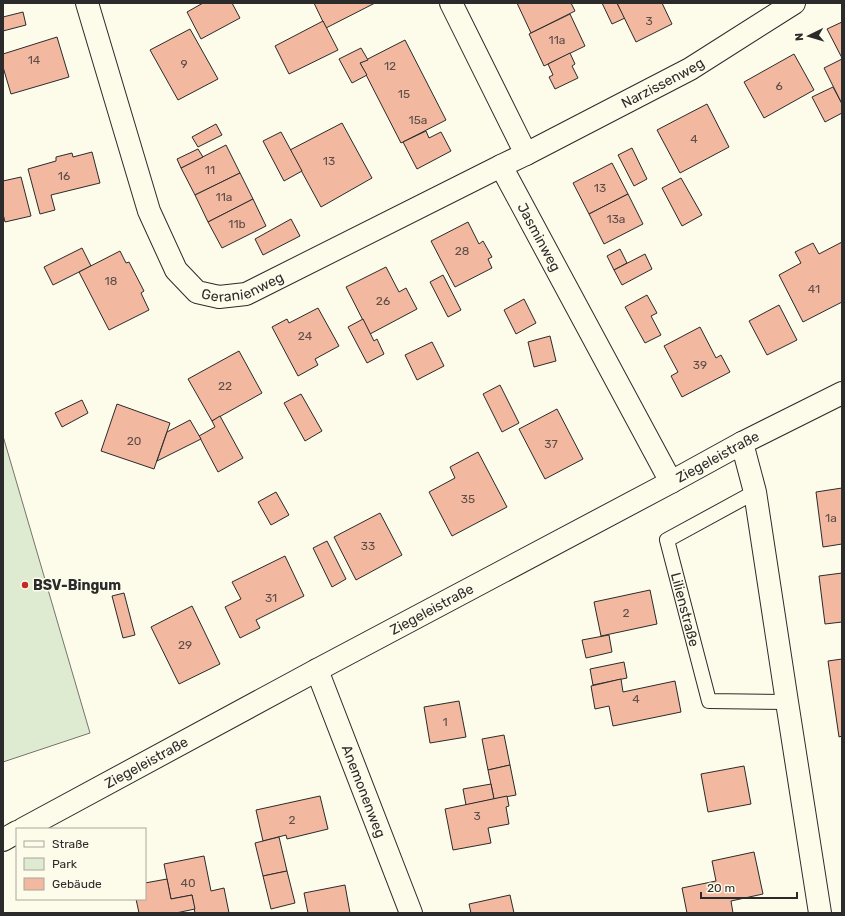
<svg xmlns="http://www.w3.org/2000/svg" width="845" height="916" font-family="Rubik,sans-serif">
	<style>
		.green { fill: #deebd1; stroke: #74746e }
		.building { fill: #f2b8a0; stroke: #2b2b2b }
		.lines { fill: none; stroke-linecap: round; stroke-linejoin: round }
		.lane-casing { stroke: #2b2b2b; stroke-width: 16 }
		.street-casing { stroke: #2b2b2b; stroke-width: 24 }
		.lane { stroke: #fdfbea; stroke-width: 14 }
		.street { stroke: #fdfbea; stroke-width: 22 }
		.poi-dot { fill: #c62828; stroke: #fdfbea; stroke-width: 1.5 }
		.labels { text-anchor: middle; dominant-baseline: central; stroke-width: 3; stroke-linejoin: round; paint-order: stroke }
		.number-label { font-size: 12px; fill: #5d4e48 }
		.street-label { font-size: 14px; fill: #2b2b2b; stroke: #fdfbea }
		.poi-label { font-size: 14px; font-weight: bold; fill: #2b2b2b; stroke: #fdfbea; text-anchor: start }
	</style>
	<rect width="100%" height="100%" fill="#fdfbea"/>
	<!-- green -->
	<path class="green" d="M3 436 90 733 3 762Z"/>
	<!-- building -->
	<g class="building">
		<path d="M203 3H232L240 18 201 39 187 12Z"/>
		<path d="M314 3H375L326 28Z"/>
		<path d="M517 3H571L575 11 531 33Z"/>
		<path d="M602 3H617L625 18 612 24Z"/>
		<path d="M617 3H662L672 24 636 42Z"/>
		<path d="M23 12 26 25 3 31V17Z"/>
		<path d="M570 14 585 46 544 66 529 34Z"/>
		<path d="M323 21 338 50 289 74 275 46Z"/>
		<path d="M842 22V58L827 29Z"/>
		<path d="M190 29 218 79 178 100 150 50Z"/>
		<path d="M57 37 69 77 11 94 3 67V54Z"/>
		<path d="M405 40 446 120 401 143 360 63Z"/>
		<path d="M361 48 368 60 360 63 367 75 352 83 339 59Z"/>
		<path d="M570 53 575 64 572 66 578 78 555 89 549 77 553 75 548 64Z"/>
		<path d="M794 54 814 90 764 118 744 82Z"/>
		<path d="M842 59V104L824 68Z"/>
		<path d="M833 87 842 104V113L825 122 812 97Z"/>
		<path d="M707 104 729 147 680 173 657 130Z"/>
		<path d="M342 123 372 178 321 207 290 150Z"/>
		<path d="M216 124 222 135 198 147 192 137Z"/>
		<path d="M426 131 429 138 441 132 451 151 417 169 403 142Z"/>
		<path d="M281 132 302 171 284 181 263 141Z"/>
		<path d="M226 145 240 173 195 195 181 168Z"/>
		<path d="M632 148 647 179 634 186 618 155Z"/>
		<path d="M198 149 203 157 181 168 177 159Z"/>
		<path d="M92 152 100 183 51 195 55 210 40 214 28 169 56 161V157L72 153 73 157Z"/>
		<path d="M612 163 628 194 589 214 573 183Z"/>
		<path d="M240 173 253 199 208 222 195 195Z"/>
		<path d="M21 177 31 216 5 222 3 214V181Z"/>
		<path d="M681 178 702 215 682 226 662 188Z"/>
		<path d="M628 194 643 224 604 244 589 214Z"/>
		<path d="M253 199 266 226 222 248 208 222Z"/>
		<path d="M291 219 300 236 263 255 255 239Z"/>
		<path d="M468 222 479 244 483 241 492 257 488 259 492 268 455 287 431 241Z"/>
		<path d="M842 242V302L803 322 779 275 801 263 795 252 813 243 819 254Z"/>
		<path d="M82 248 91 266 53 285 44 267Z"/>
		<path d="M620 249 627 263 614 270 607 256Z"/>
		<path d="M120 251 126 263 129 262 144 291 141 293 149 310 109 330 79 272Z"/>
		<path d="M645 254 652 269 622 285 614 270Z"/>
		<path d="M386 267 399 292 406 288 417 309 370 334 346 287Z"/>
		<path d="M443 275 461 310 448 317 430 282Z"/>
		<path d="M647 295 657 313 651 316 661 335 645 343 625 307Z"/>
		<path d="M524 299 536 323 516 334 504 310Z"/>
		<path d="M779 305 797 340 767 355 749 321Z"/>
		<path d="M318 308 339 346 315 359 318 365 298 376 272 327 287 319 289 323Z"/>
		<path d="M363 319 374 341 377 339 384 354 367 363 348 327Z"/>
		<path d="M700 327 716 358 721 355 730 372 682 397 671 376 678 372 664 346Z"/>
		<path d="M550 336 556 361 534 367 528 342Z"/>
		<path d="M432 342 444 366 417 380 405 355Z"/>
		<path d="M239 351 262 393 212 421 188 379Z"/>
		<path d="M500 385 519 423 502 432 483 394Z"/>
		<path d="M301 394 322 431 305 441 284 403Z"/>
		<path d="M82 400 88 413 62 427 55 413Z"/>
		<path d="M117 404 170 423 154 469 101 451Z"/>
		<path d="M557 409 583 459 545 479 519 429Z"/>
		<path d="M220 416 243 458 218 472 199 436 215 427 212 421Z"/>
		<path d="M190 420 201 439 157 461 167 432Z"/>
		<path d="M478 452 507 507 452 536 429 492 455 478 450 467Z"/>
		<path d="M842 488V544L823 547 816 492Z"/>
		<path d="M276 492 289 515 271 525 258 502Z"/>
		<path d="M380 513 402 555 356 580 334 537Z"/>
		<path d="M327 541 346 579 332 587 313 548Z"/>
		<path d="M285 556 304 596 256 620 260 628 240 638 225 607 241 599 232 582Z"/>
		<path d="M842 573V622L825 624 819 576Z"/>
		<path d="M650 590 657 624 601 636 594 602Z"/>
		<path d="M124 593 135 635 123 638 112 596Z"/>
		<path d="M192 606 220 664 179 684 151 627Z"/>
		<path d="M609 635 612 652 586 658 582 640Z"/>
		<path d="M842 659V736L839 737 828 661Z"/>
		<path d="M624 662 627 678 593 685 590 669Z"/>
		<path d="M621 679 623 692 675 681 681 712 613 726 609 706 595 709 591 686Z"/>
		<path d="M459 701 466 737 430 743 424 707Z"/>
		<path d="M504 735 510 765 488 770 482 739Z"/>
		<path d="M510 765 516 795 494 799 488 770Z"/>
		<path d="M744 766 751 804 708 812 701 774Z"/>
		<path d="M491 784 494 799 466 805 463 789Z"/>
		<path d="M320 796 328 829 287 839 286 835 263 841 256 810Z"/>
		<path d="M507 796 509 806 506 807 509 824 488 828 491 843 453 850 445 809Z"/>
		<path d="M279 837 287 871 263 876 255 843Z"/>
		<path d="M754 852 763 894 731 901 733 913H687L682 888 716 881 712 861Z"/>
		<path d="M204 856 211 891 224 888 229 913H195L192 895 171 899 164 864Z"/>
		<path d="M287 871 295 903 271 909 263 876Z"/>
		<path d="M167 879 171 899 192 895 195 909 176 913H139L136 899H145V883Z"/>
		<path d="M345 885 350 913H308L304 893Z"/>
		<path d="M510 895 514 913H471L469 904Z"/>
	</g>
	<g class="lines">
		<!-- lane casing -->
		<g class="lane-casing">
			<g id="lane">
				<path id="s1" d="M755 492 667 540 709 701 787 702"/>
			</g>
		</g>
		<!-- street casing -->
		<g class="street-casing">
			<g id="street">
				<path id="s2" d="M87 3 149 211 176 270 197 292 219 297 246 294 501 166"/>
				<path id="s3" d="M451 3 526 154 501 166 671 482"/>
				<path id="s4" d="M526 154 690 69 794 3"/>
				<path d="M742 443 755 492 787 702 820 913"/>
				<path id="s5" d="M317 670 411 913"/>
				<path id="s6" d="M23 829 317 670 671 482 742 443 842 393"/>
				<path d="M3 840 17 832"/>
			</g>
		</g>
		<!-- lane -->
		<use href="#lane" class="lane"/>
		<!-- street -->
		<use href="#street" class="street"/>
	</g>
	<!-- markers -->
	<circle class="poi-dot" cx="25" cy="585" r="4"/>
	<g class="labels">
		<!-- number labels -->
		<g class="number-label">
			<text x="649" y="21">3</text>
			<text x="557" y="40">11a</text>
			<text x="34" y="60">14</text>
			<text x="184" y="64">9</text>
			<text x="390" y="66">12</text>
			<text x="779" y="86">6</text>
			<text x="404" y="94">15</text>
			<text x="418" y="120">15a</text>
			<text x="694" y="139">4</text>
			<text x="329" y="161">13</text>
			<text x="210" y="170">11</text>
			<text x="64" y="176">16</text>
			<text x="600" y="188">13</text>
			<text x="224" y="197">11a</text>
			<text x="616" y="219">13a</text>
			<text x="237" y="224">11b</text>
			<text x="462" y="251">28</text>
			<text x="111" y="281">18</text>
			<text x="814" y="289">41</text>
			<text x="383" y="301">26</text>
			<text x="305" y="336">24</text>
			<text x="700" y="365">39</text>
			<text x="225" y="386">22</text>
			<text x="134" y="441">20</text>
			<text x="551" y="444">37</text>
			<text x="468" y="499">35</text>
			<text x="831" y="518">1a</text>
			<text x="368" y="546">33</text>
			<text x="271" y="598">31</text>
			<text x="626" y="613">2</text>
			<text x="185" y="645">29</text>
			<text x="636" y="699">4</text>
			<text x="445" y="722">1</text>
			<text x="477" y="816">3</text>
			<text x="292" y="820">2</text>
			<text x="188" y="883">40</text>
		</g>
		<!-- street labels -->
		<g class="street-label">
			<text stroke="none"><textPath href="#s4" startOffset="154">Narzissenweg</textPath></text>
			<text stroke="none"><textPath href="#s3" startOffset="277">Jasminweg</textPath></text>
			<text stroke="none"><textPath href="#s2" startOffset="360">Geranienweg</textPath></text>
			<text stroke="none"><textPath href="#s6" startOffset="788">Ziegeleistraße</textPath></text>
			<text stroke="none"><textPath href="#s6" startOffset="464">Ziegeleistraße</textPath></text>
			<text stroke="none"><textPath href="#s1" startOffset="172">Lilienstraße</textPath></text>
			<text stroke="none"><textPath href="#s6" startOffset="140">Ziegeleistraße</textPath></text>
			<text stroke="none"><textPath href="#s5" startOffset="130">Anemonenweg</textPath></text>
		</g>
		<!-- poi labels -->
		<g class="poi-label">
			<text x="33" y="585">BSV-Bingum</text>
		</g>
	</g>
	<!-- border -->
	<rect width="845" height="916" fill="none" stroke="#2b2b2b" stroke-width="8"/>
	<!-- legend -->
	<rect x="16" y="828" width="130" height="72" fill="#fdfbea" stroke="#a9a89e"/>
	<rect x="24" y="841" width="20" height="6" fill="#fdfbea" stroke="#a9a89e"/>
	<text x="52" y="848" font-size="12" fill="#2b2b2b">Straße</text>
	<rect x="24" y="858" width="20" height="12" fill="#deebd1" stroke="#a9a89e"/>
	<text x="52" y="868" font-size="12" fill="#2b2b2b">Park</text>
	<rect x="24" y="878" width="20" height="12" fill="#f2b8a0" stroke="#a9a89e"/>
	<text x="52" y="888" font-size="12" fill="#2b2b2b">Gebäude</text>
	<!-- north arrow -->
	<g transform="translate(809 36) rotate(265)" stroke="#fdfbea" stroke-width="3" paint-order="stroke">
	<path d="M0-3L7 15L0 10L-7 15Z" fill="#2b2b2b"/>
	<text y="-6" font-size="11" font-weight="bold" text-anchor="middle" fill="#2b2b2b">N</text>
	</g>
	<!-- scale -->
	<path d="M701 892v6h96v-6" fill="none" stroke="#2b2b2b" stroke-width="2"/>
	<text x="707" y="892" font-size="12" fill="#2b2b2b" stroke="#fdfbea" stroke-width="3" paint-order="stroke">20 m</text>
</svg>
